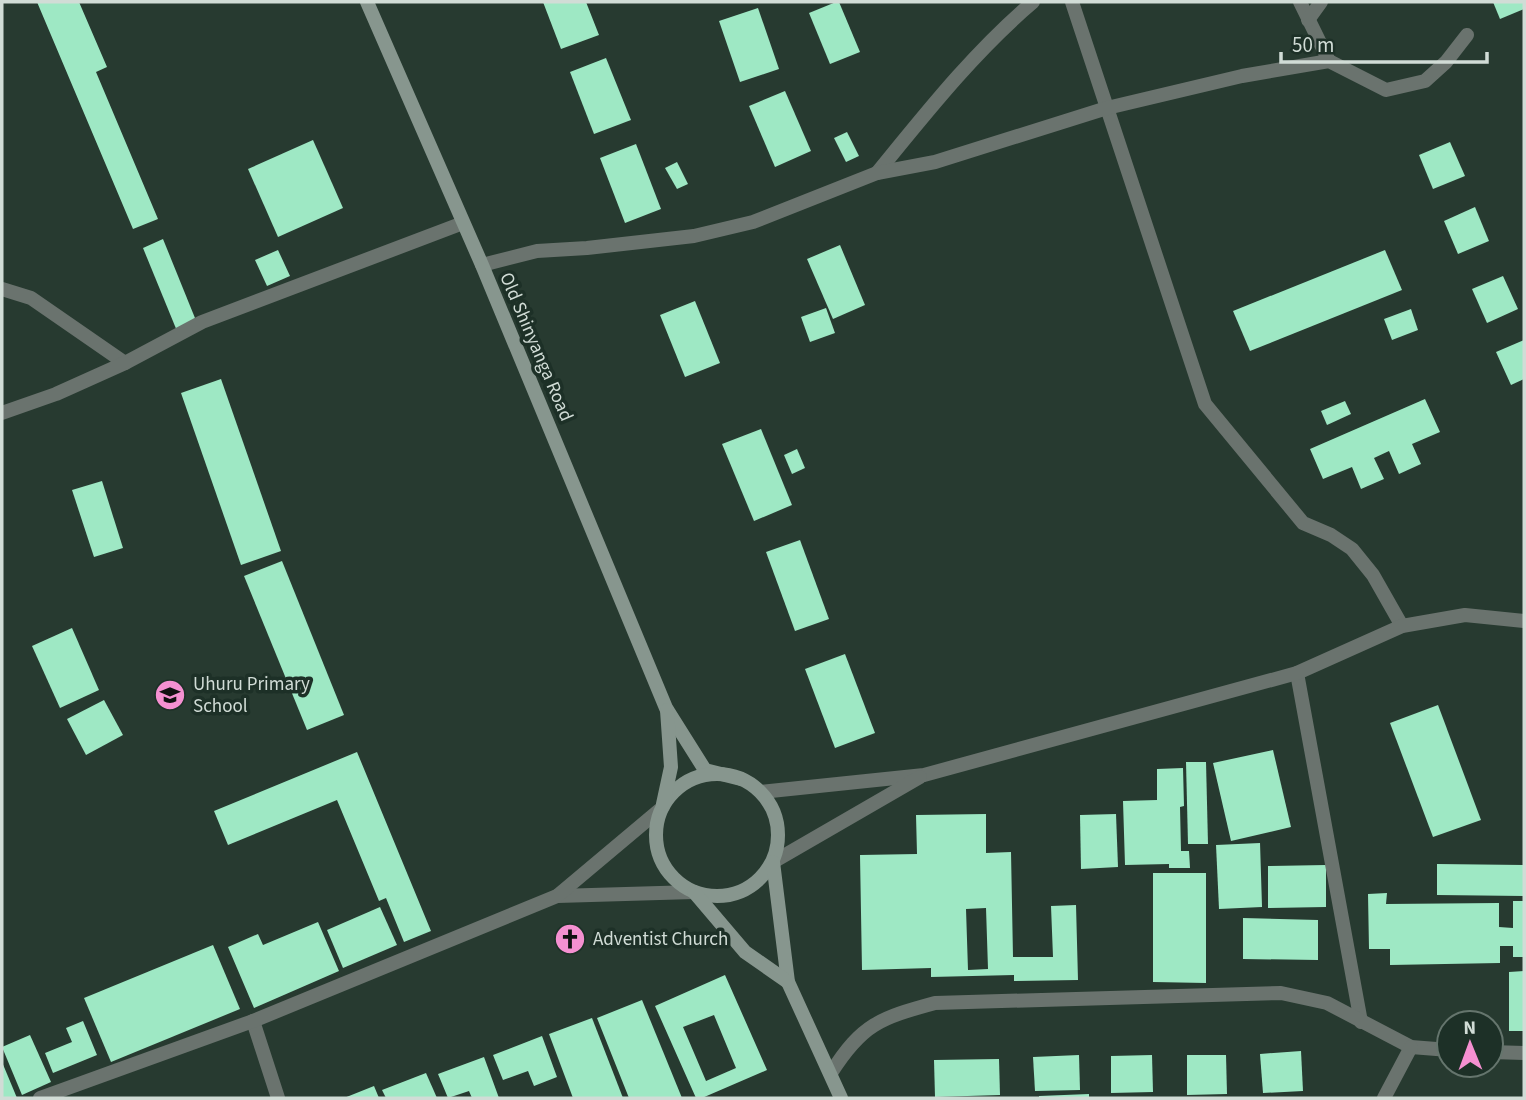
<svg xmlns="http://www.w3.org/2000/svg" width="1526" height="1100" font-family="'Source Sans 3',sans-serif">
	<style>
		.building { fill: #9ee8c4; fill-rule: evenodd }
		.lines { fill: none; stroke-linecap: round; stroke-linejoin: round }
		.service { stroke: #6a736e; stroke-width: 14 }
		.minor { stroke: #6a736e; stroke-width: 14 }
		.tertiary { stroke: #6a736e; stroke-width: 14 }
		.secondary { stroke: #87968e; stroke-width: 14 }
		.labels { text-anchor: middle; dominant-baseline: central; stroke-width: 7; stroke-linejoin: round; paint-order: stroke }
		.street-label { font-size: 19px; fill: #d1dcd6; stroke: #1d3027 }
		.poi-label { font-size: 19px; fill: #d1dcd6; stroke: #1d3027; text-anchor: start }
	</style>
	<rect width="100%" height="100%" fill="#273a30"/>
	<!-- building -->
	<g class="building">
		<path d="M37 2H79L107 67 96 72 158 219 133 229Z"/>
		<path d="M543 2H586L599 35 561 49Z"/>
		<path d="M836 2H839L860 52 830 64 809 13Z"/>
		<path d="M1493 2H1524V9L1500 19Z"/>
		<path d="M758 8 779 69 740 82 719 21Z"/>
		<path d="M606 58 631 120 594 134 570 72Z"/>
		<path d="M785 91 811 151 775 167 749 106Z"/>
		<path d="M847 132 859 156 846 162 834 138Z"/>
		<path d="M313 140 343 208 278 237 248 169Z"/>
		<path d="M1450 142 1465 176 1433 189 1419 155Z"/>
		<path d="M636 144 661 209 625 223 600 158Z"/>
		<path d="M677 162 688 184 677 189 665 168Z"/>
		<path d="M1475 207 1489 241 1458 254 1444 221Z"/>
		<path d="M163 239 197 323 177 331 143 248Z"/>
		<path d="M840 245 865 305 833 319 807 259Z"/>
		<path d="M278 250 290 276 267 286 255 260Z"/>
		<path d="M1385 250 1402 290 1250 351 1233 311Z"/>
		<path d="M1503 276 1518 309 1487 323 1472 289Z"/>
		<path d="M695 301 720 363 685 377 660 315Z"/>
		<path d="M826 308 835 333 810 342 801 317Z"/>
		<path d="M1411 309 1418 330 1392 340 1384 319Z"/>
		<path d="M1524 340V379L1511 385 1496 352Z"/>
		<path d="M221 379 281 551 241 565 181 393Z"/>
		<path d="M1425 399 1440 432 1412 444 1421 464 1399 474 1389 451 1374 458 1384 479 1361 489 1352 467 1323 479 1310 449Z"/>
		<path d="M1345 401 1351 414 1327 425 1321 411Z"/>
		<path d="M761 429 792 505 754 521 722 444Z"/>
		<path d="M797 449 805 468 792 474 784 455Z"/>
		<path d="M102 481 123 548 94 557 72 490Z"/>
		<path d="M800 540 829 619 795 631 766 552Z"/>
		<path d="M282 561 344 715 307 730 244 576Z"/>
		<path d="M72 628 99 690 60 708 32 646Z"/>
		<path d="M845 654 875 733 835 748 805 669Z"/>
		<path d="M104 700 123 735 86 755 67 719Z"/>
		<path d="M1438 705 1481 820 1433 837 1390 723Z"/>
		<path d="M1273 750 1291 827 1231 841 1213 763Z"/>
		<path d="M357 752 431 931 404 942 386 898 379 901 337 800 228 845 214 811Z"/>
		<path d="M1186 762H1206L1208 844H1188Z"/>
		<path d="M1183 768 1184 806 1180 807 1181 851H1189L1190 868H1169V864L1125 865 1123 801 1157 800V769Z"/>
		<path d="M986 814V853L1011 852 1013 957H1053L1051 906 1076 905 1078 980 1014 981V975L931 977V968L862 970 860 855 917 854 916 815ZM986 908 988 969 968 970 966 909Z"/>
		<path d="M1116 814 1118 867 1081 869 1080 815Z"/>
		<path d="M1260 843 1262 907 1219 909 1216 845Z"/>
		<path d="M1437 864 1524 865V896L1437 895Z"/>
		<path d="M1326 865V907L1268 908V866Z"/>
		<path d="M1153 873H1206V983L1153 982Z"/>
		<path d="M1387 893 1386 904 1499 903V927L1513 928V901H1524V957H1513V946H1500V963L1390 965V949H1369L1368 894Z"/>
		<path d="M380 907 397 945 343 968 327 930Z"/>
		<path d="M1243 918 1318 920V960L1243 959Z"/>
		<path d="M318 922 339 971 254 1008 228 947 258 934 263 945Z"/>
		<path d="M213 945 240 1009 111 1062 84 998Z"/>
		<path d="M1524 971V1031H1509V972Z"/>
		<path d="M725 975 767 1070 702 1098H696L655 1006ZM714 1015 736 1068 706 1081 683 1027Z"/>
		<path d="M642 1000 682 1098H629L597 1018Z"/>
		<path d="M592 1018 623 1098H573L549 1034Z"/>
		<path d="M83 1021 97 1055 53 1073 45 1053 72 1042 66 1028Z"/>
		<path d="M30 1035 51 1082 22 1095 2 1047Z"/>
		<path d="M542 1036 557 1077 534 1086 528 1071 503 1080 493 1055Z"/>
		<path d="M1301 1051 1303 1091 1263 1093 1260 1054Z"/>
		<path d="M1079 1055 1080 1090 1035 1091 1033 1057Z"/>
		<path d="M1152 1055 1153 1092 1111 1093V1056Z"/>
		<path d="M1187 1055H1226L1227 1094 1187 1095Z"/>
		<path d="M484 1057 499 1098H472L469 1091 448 1098 438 1074Z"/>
		<path d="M999 1059 1000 1095 935 1097 934 1060Z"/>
		<path d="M2 1062 17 1098H2Z"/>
		<path d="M426 1073 437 1098H386L382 1090Z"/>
		<path d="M374 1086 379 1098H344Z"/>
		<path d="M1089 1094V1098H1039V1096Z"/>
	</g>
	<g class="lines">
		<!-- service -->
		<g class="service">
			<path d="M1072 2 1205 404 1303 523 1331 535 1352 549 1373 575 1402 626"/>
			<path d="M1300 2 1329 61"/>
			<path d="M1308 20 1321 2"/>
			<path d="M877 173C926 113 974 52 1033 2"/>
			<path d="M482 265 537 251 587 248 694 236 753 222 877 173 935 162 1107 108 1242 76 1329 61 1386 90 1425 81 1446 62 1467 35"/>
			<path d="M2 289 31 298 125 363"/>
			<path d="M2 413 56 394 125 363 202 322 463 223"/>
		</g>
		<!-- minor -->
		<g class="minor">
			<path d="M1297 673 1361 1022"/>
			<path d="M253 1021 278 1098"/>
			<path d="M1491 1052 1524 1053"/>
			<path d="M831 1073C862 1024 880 1018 935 1003L1281 993 1327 1003 1411 1047 1449 1050"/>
			<path d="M1384 1098 1411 1047"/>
		</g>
		<!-- tertiary -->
		<g class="tertiary">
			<path d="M761 792 924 775 1297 673 1402 626 1465 615 1524 621"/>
			<path d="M773 862 920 777"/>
			<path d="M557 896 694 892"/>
			<path d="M40 1098 253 1021 557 896 663 807"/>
		</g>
		<!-- secondary -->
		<g class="secondary">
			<path d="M367 2 482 265 666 708 705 770 741 779"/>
			<circle cx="717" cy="835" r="61"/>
			<path d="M663 804 671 767 667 710"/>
			<path d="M773 862 788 982 841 1098"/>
			<path d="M694 892 745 952 788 982"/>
		</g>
	</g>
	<!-- icons -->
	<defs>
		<g id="school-disc" transform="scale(1.575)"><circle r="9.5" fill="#f590d1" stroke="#1d3027"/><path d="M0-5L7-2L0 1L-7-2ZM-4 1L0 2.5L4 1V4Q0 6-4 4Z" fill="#111"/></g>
		<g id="church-disc" transform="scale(1.575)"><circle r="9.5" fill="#f590d1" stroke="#1d3027"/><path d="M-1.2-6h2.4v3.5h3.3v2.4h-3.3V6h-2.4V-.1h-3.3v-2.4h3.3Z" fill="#111"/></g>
	</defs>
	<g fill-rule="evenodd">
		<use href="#school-disc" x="170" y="695"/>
		<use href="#church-disc" x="570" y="939"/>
	</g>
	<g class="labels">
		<!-- street labels -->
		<g class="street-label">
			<text transform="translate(536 347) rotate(67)">Old Shinyanga Road</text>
		</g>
		<!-- poi labels -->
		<g class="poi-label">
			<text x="193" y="684">Uhuru Primary<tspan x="193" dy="22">School</tspan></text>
			<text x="593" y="939">Adventist Church</text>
		</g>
	</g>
	<!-- border -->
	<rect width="1526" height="1100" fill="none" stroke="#d1dcd6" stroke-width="7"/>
	<!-- north arrow -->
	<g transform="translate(1470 1044) rotate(359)"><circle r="33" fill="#1d3027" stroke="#65756d" stroke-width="2"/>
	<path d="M0-5L12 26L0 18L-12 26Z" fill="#f590d1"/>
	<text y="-10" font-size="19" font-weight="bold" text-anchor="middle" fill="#d1dcd6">N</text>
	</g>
	<!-- scale -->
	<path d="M1281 52v10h206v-10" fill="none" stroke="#d1dcd6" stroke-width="3.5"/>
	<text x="1292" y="52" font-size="21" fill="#d1dcd6" stroke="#1d3027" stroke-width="5" paint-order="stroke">50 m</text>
</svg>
